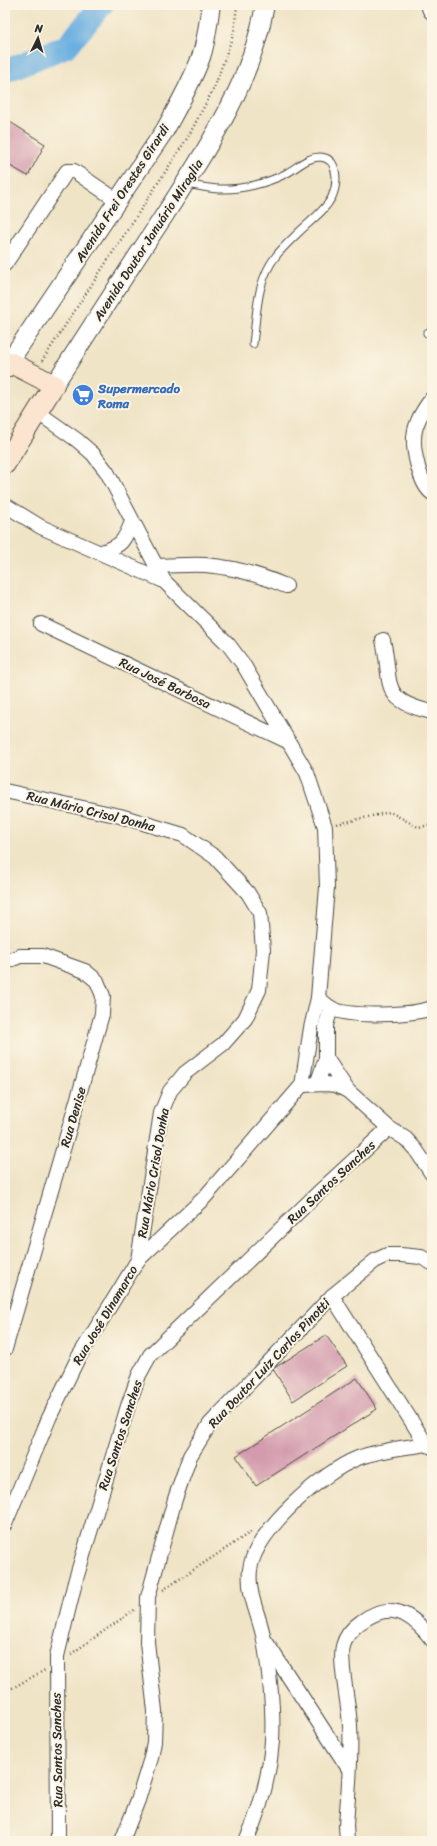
<svg xmlns="http://www.w3.org/2000/svg" width="437" height="1846" font-family="Sriracha,sans-serif">
	<style>
		.lines { fill: none; stroke-linecap: round; stroke-linejoin: round }
		.river { stroke: #6aafe0; stroke-width: 23 }
		.building { fill: #d39bad }
		.service-casing { stroke: #494742; stroke-width: 9 }
		.minor-casing { stroke: #494742; stroke-width: 16 }
		.tertiary-casing { stroke: #494742; stroke-width: 20 }
		.secondary-casing { stroke: #494742; stroke-width: 22 }
		.path { stroke: #494742; stroke-width: 2.5; stroke-dasharray: 1 3; stroke-linecap: butt }
		.service { stroke: #fff; stroke-width: 7 }
		.minor { stroke: #fff; stroke-width: 14 }
		.tertiary { stroke: #fff; stroke-width: 18 }
		.secondary { stroke: #fce5d0; stroke-width: 20 }
		.labels { text-anchor: middle; dominant-baseline: central; stroke-width: 4; stroke-linejoin: round; paint-order: stroke }
		.street-label { font-size: 13px; fill: #2b2b2b; stroke: #fcf5e5 }
		.shop-label { font-size: 13px; font-weight: bold; fill: #366cbe; stroke: #fcf5e5; text-anchor: start }
	</style>
	<rect width="100%" height="100%" fill="#fcf5e5"/>
	<filter id="ink" filterUnits="userSpaceOnUse"><feTurbulence type="fractalNoise" baseFrequency=".025" numOctaves="2"/><feDisplacementMap in="SourceGraphic" scale="8" xChannelSelector="R" yChannelSelector="G"/><feConvolveMatrix kernelMatrix="1 2 1 2 8 2 1 2 1" color-interpolation-filters="sRGB"/></filter>
	<filter id="wash" filterUnits="userSpaceOnUse"><feTurbulence type="fractalNoise" baseFrequency=".012" numOctaves="4" result="noise"/><feDisplacementMap in="SourceGraphic" scale="16" xChannelSelector="R" yChannelSelector="G"/><feGaussianBlur stdDeviation="0.9" result="paint"/><feColorMatrix in="noise" values="0 0 0 0 0 0 0 0 0 0 0 0 0 0 0 0 0 1.4 0 .05"/><feComposite in="paint" operator="in"/></filter>
	<g filter="url(#wash)">
		<rect width="100%" height="100%" fill="#f0e4c6"/>
		<g class="lines">
			<!-- river -->
			<path class="river" d="M5 71 67 46 102 5"/>
		</g>
		<g id="blocks">
			<!-- building -->
			<g class="building">
				<path d="M10 122 45 144 28 176 5 163V131Z"/>
				<path d="M326 1335 347 1366 293 1401 273 1369Z"/>
				<path d="M357 1378 377 1409 256 1486 236 1456Z"/>
			</g>
		</g>
	</g>
	<g filter="url(#ink)">
		<use href="#blocks" fill-opacity="0" stroke="#494742" stroke-width="1"/>
		<g class="lines">
			<!-- service casing -->
			<g class="service-casing">
				<g id="service">
					<path d="M186 184C197 186 209 189 220 189 241 190 268 183 287 173 298 167 307 157 320 157 339 158 338 183 332 197 325 211 310 221 299 232 291 240 282 248 276 256 256 281 257 314 253 344"/>
					<path d="M427 333 432 330"/>
				</g>
			</g>
			<!-- minor casing -->
			<g class="minor-casing">
				<g id="minor">
					<path d="M5 264 67 171H74L118 201"/>
					<path d="M432 398C424 409 415 422 414 437 413 451 420 485 432 493"/>
					<path d="M37 412 77 440 93 454 107 472 164 581 228 644 243 664 307 773 325 827 327 887 318 998 311 1028 302 1085"/>
					<path d="M5 505 41 527 164 581"/>
					<path d="M101 552C122 546 124 541 132 522"/>
					<path d="M156 566C172 566 189 564 205 565 234 567 260 575 286 586"/>
					<path d="M41 624 289 742"/>
					<path d="M383 640C393 683 378 700 432 712"/>
					<path d="M5 791 120 816 183 835 215 857 248 893 260 913 263 950 259 990 245 1019 223 1044 185 1073 170 1091 161 1113 138 1260"/>
					<path d="M5 962 20 956H43L85 971 97 981 103 996 102 1014 85 1074 5 1349"/>
					<path d="M318 998C322 1001 326 1005 331 1008 348 1018 413 1015 432 1008"/>
					<path d="M326 1058 348 1091"/>
					<path d="M317 1084 326 1058V1025L331 1008"/>
					<path d="M302 1085 326 1084 336 1085 348 1091 389 1128 406 1139 416 1150 432 1174"/>
					<path d="M332 1296 426 1444 432 1447"/>
					<path d="M5 1524 49 1418 78 1358 138 1260 204 1198 302 1085"/>
					<path d="M266 1642 349 1769"/>
					<path d="M58 1841 57 1656 75 1582 128 1406 139 1375 150 1355 317 1194 389 1128"/>
					<path d="M122 1841 138 1800 151 1758 154 1742 155 1711 147 1642 148 1597 175 1499 190 1456 210 1424 332 1296 376 1260 387 1255H401L421 1257 432 1263"/>
					<path d="M246 1841C278 1770 277 1716 264 1640 260 1616 247 1595 250 1570 254 1531 324 1471 358 1458 380 1450 403 1448 426 1444"/>
					<path d="M347 1841 346 1826C348 1793 352 1758 350 1725 349 1705 339 1662 343 1646 346 1635 352 1628 361 1622 383 1606 401 1607 420 1626 425 1631 429 1635 432 1640"/>
				</g>
			</g>
			<!-- tertiary casing -->
			<g class="tertiary-casing">
				<g id="tertiary">
					<path d="M430 5 432 10"/>
					<path d="M9 362 165 130C178 106 192 82 201 57 207 40 208 22 211 5"/>
					<path d="M54 385C89 331 124 276 160 222 204 154 251 86 265 5"/>
				</g>
			</g>
			<!-- secondary casing -->
			<g class="secondary-casing">
				<path id="secondary" d="M5 368 9 362 54 385 5 464"/>
			</g>
			<!-- path -->
			<g class="path">
				<path d="M42 361 188 137 215 86 234 32 237 5"/>
				<path d="M337 824 390 812 418 827 432 825"/>
				<path d="M163 1590 251 1532"/>
				<path d="M71 1654 134 1610"/>
				<path d="M5 1692 45 1670"/>
			</g>
			<!-- service -->
			<use href="#service" class="service"/>
			<!-- minor -->
			<use href="#minor" class="minor"/>
			<!-- tertiary -->
			<use href="#tertiary" class="tertiary"/>
			<!-- secondary -->
			<use href="#secondary" class="secondary"/>
		</g>
	</g>
	<!-- icons -->
	<defs>
		<g id="supermarket-disc" transform="scale(1.15)"><circle r="9.5" fill="#3f7fe0" stroke="#fcf5e5"/><path d="M-6-5.5h2.5l.6 2H6L4.5 2H-2.5L-4.4-4H-6ZM-1.5 3.2a1.3 1.3 0 1 0 .1 0ZM3 3.2a1.3 1.3 0 1 0 .1 0Z" fill="#fff"/></g>
	</defs>
	<g fill-rule="evenodd">
		<use href="#supermarket-disc" x="83" y="395"/>
	</g>
	<g class="labels">
		<!-- street labels -->
		<g class="street-label">
			<text transform="translate(122 193) rotate(-57)">Avenida Frei Orestes Girardi</text>
			<text transform="translate(148 240) rotate(-57)">Avenida Doutor Januário Miraglia</text>
			<text transform="translate(165 683) rotate(26)">Rua José Barbosa</text>
			<text transform="translate(91 811) rotate(14)">Rua Mário Crisol Donha</text>
			<text transform="translate(73 1117) rotate(-74)">Rua Denise</text>
			<text transform="translate(153 1173) rotate(-80)">Rua Mário Crisol Donha</text>
			<text transform="translate(331 1182) rotate(-43)">Rua Santos Sanches</text>
			<text transform="translate(105 1315) rotate(-59)">Rua José Dinamarco</text>
			<text transform="translate(269 1363) rotate(-47)">Rua Doutor Luiz Carlos Pinotti</text>
			<text transform="translate(120 1435) rotate(-72)">Rua Santos Sanches</text>
			<text transform="translate(57 1750) rotate(-91)">Rua Santos Sanches</text>
		</g>
		<!-- shop labels -->
		<g class="shop-label">
			<text x="98" y="388">Supermercado<tspan x="98" dy="15">Roma</tspan></text>
		</g>
	</g>
	<!-- margin -->
	<rect width="437" height="1846" fill="none" stroke="#fcf5e5" stroke-width="20"/>
	<!-- north arrow -->
	<g transform="translate(38 38) rotate(5)" stroke="#fcf5e5" stroke-width="3" paint-order="stroke">
	<path d="M0-3L7 15L0 10L-7 15Z" fill="#2b2b2b"/>
	<text y="-6" font-size="11" font-weight="bold" text-anchor="middle" fill="#2b2b2b">N</text>
	</g>
</svg>
